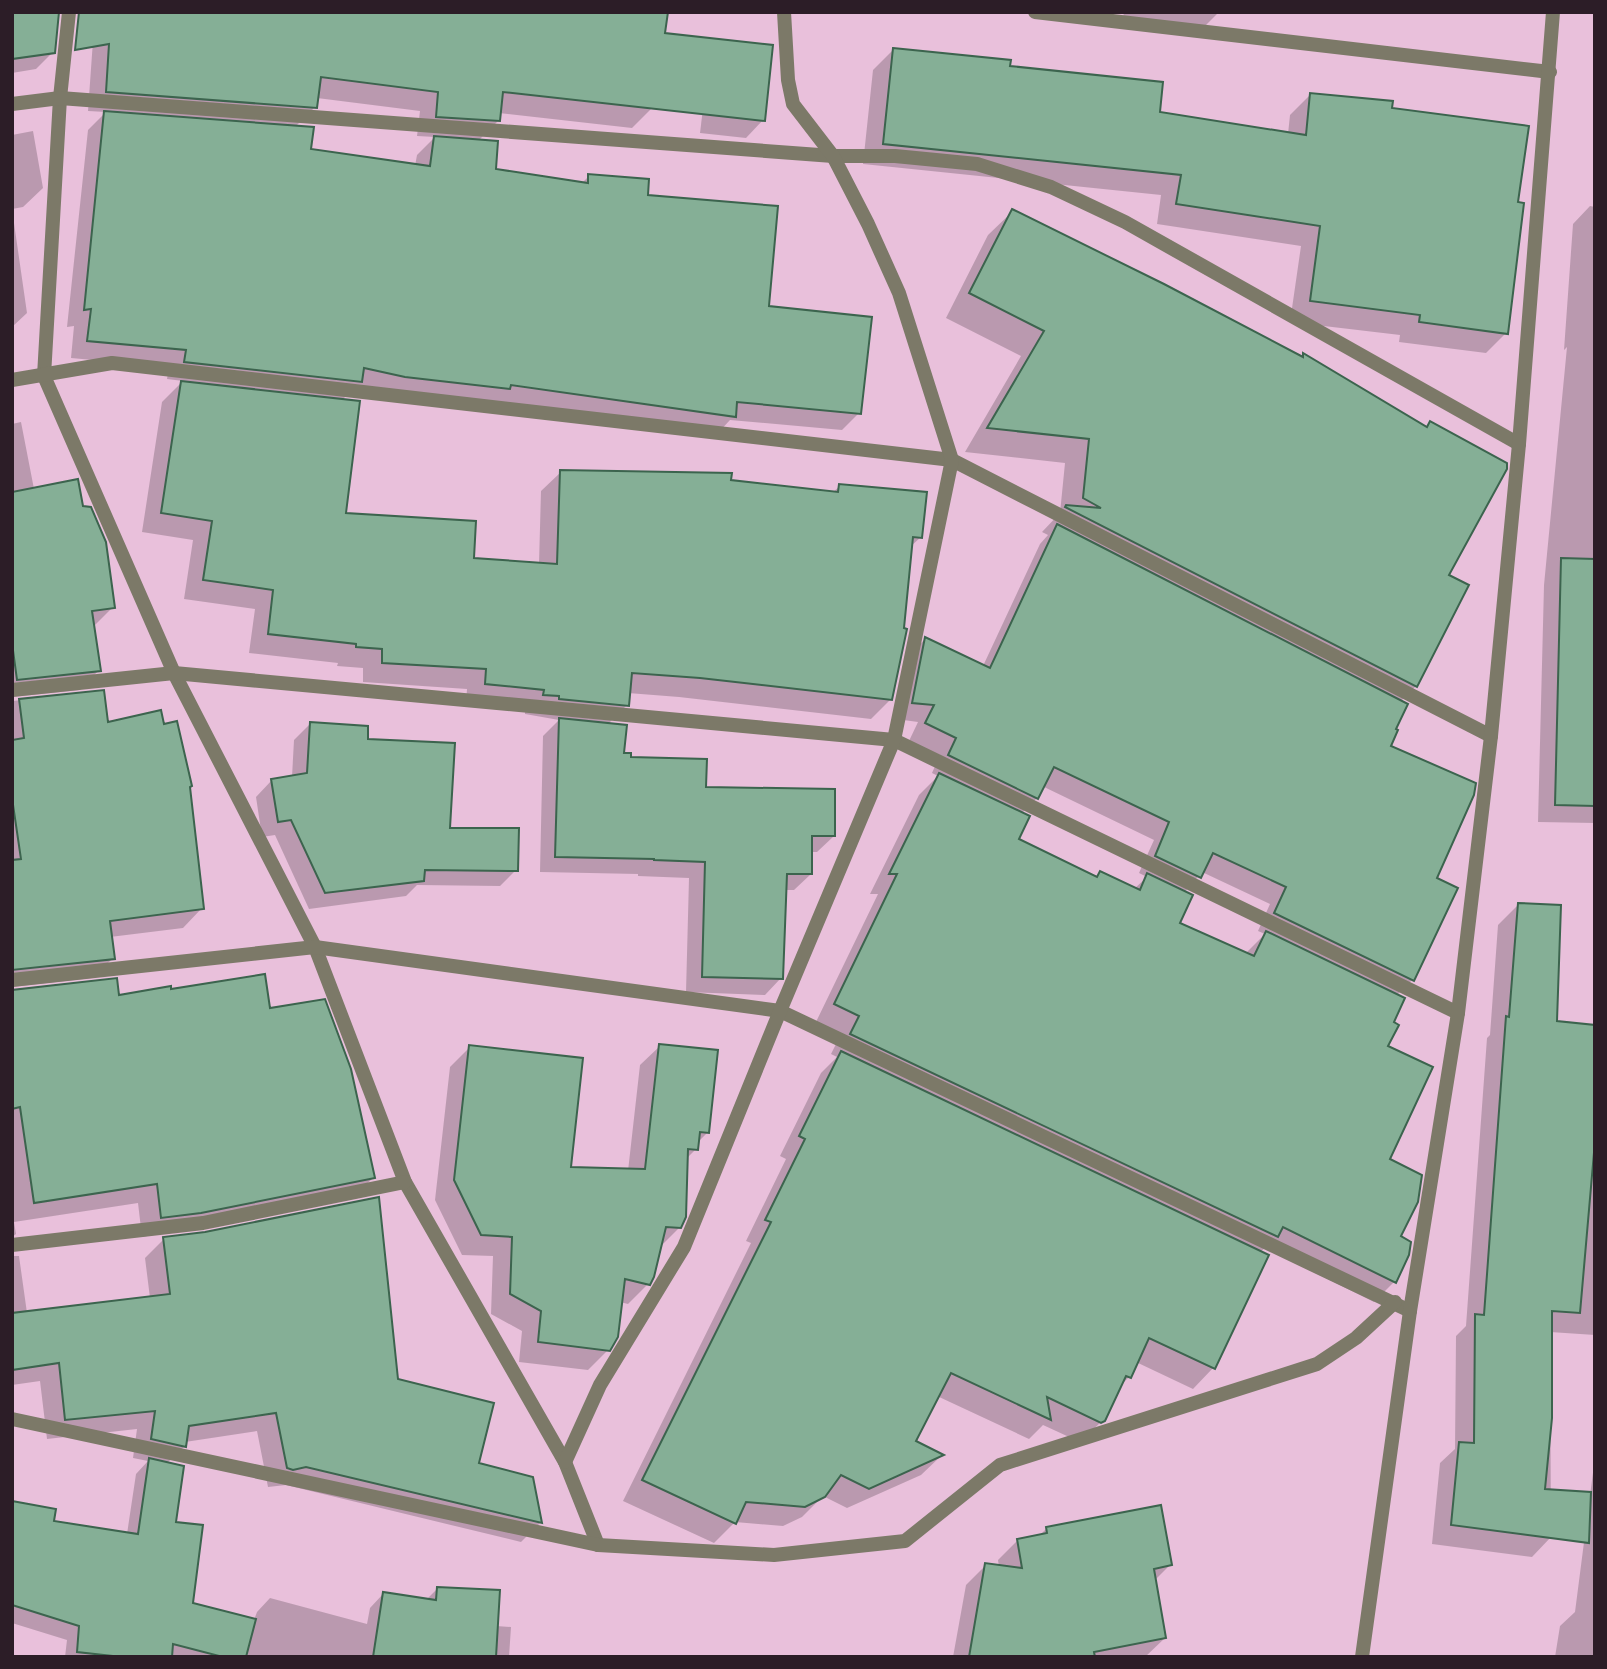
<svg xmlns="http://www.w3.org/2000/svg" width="1607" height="1669" font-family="'Nunito Sans',sans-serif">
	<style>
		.shadow { fill: #0003; fill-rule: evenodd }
		.building { fill: #85af96; stroke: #3c644e; stroke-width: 2 }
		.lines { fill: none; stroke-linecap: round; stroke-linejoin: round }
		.minor { stroke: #7c7968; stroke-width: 14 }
	</style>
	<rect width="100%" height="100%" fill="#e9c0db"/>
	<!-- shadow -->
	<g class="shadow">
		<path d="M12 12 53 52 36 69 12 73Z"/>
		<path d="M95 12 652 108 632 128 499 113 498 121 478 141 494 170 581 184 589 176 646 197 767 307 859 413 842 430 730 420 717 434 355 387 341 401 344 515 472 559 539 564 541 491 561 472 730 482 832 493 840 486 921 537 910 547 891 699 871 719 679 697 628 693 627 705 607 725 622 755 629 759 834 836 817 852H810L811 874 794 890H784L781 978 765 995 686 992 689 878 638 876V874L540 872 543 736 559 720 525 714V709L466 703 467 689 363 682V668L337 666 338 663 249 653 255 609 184 599 193 540 142 532 162 402 183 381 167 379 169 367 71 358 74 326 67 327 88 130 106 112 88 111ZM317 98 420 111 417 136 435 137 417 155 415 166 309 150 295 127 315 107Z"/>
		<path d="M1124 12H1219L1201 30 1123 18Z"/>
		<path d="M894 49 1008 68 1158 114 1288 134 1290 115 1311 94 1390 109 1506 333 1486 353 1399 342 1400 335 1290 322 1301 246 1157 224 1161 195 863 164 873 70Z"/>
		<path d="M709 59 763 120 746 138 700 133Z"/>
		<path d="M33 131 43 188 23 207 12 209 27 313 12 327V135Z"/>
		<path d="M1590 206 1595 207V823L1538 822 1544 585 1567 347 1564 350 1573 224Z"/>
		<path d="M1013 211 1301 358 1303 355 1426 428 1430 423 1446 576 1416 686 1400 702 1389 747 1435 879 1412 980 1396 996 1386 1047 1387 1160 1398 1237 1394 1282 1374 1302 1265 1248 1260 1252 1267 1256 1213 1368 1193 1389 1136 1362 1129 1377 1119 1387 1103 1420 1080 1442 1043 1425 1029 1439 937 1396 914 1442 941 1456 921 1475 847 1508 823 1496 802 1517 783 1526 735 1522 714 1543 623 1501 751 1243 746 1241 786 1159 780 1156 821 1073 837 1057 831 1054 840 1036 815 1024 878 894H870L919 795 938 776 932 773 940 755 909 741 918 722 896 719 909 656 925 639 983 666 1040 544 1048 535 1042 532 1060 513 1065 463 965 452 1021 356 946 318 988 235ZM1042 786 1154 840 1139 873 1147 877 1134 889 1100 873 1095 878 1016 840 1021 814 1037 798ZM1202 872 1270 904 1258 931 1265 934 1246 953 1178 924 1184 893Z"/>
		<path d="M21 422 34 489 82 508 113 607 93 627 99 670 80 690 12 697V424Z"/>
		<path d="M102 692 107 724 163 726 188 788 202 908 183 928 110 937 113 958 93 978 12 987V701Z"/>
		<path d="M310 724 366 740 448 830 516 870 500 886 417 885 406 896 309 909 275 835 262 837 256 797 272 780 292 777 294 740Z"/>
		<path d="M1518 905 1555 1023 1595 1027V1335L1550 1332 1551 1537 1532 1557 1432 1544 1440 1463 1455 1449 1456 1336 1466 1326 1487 1038 1490 1035 1498 925Z"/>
		<path d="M12 991 118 997 170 991 269 1010 373 1178 353 1197 142 1237 138 1203 14 1222 16 1234 12 1237Z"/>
		<path d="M660 1046 708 1132 697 1143 696 1149 686 1159 680 1227 660 1247 648 1284 628 1304 620 1302 608 1350 588 1370 519 1362 522 1331 491 1314 493 1256 462 1255 435 1200 450 1067 470 1047 569 1169 628 1171 640 1065Z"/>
		<path d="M164 1239 397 1380 477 1465 540 1523 521 1542 286 1485 268 1487 257 1431 185 1442V1446L166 1464 174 1523 191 1604 254 1620 257 1612 270 1598 367 1624 370 1608 383 1594 426 1600 438 1588 496 1626 511 1627 509 1657H65L67 1640 12 1623V1503L52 1523 127 1534 136 1474 148 1461 133 1458 137 1429 47 1439 40 1381 12 1385V1256H19L27 1313 150 1298 145 1258Z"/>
		<path d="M1595 1457V1657H1555L1560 1626 1575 1612Z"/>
		<path d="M1047 1528 1170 1565 1154 1581 1165 1638 1145 1657H953L966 1585 986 1565 999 1567 998 1560 1017 1541 1039 1536Z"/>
	</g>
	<!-- building -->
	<g class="building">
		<path d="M12 12H59L55 53 12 59Z"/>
		<path d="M79 12H668L665 33 773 45 765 121 503 92 500 121 436 117 438 92 321 77 317 108 106 92 109 44 75 50Z"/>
		<path d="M893 48 1011 60 1010 66 1163 82 1160 112 1306 135 1310 93 1393 101 1392 108 1529 126 1518 202 1524 203 1508 334 1419 322 1420 315 1310 301 1320 226 1176 204 1181 175 883 144Z"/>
		<path d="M104 111 314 127 311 149 430 166 434 136 498 141 496 169 588 183V174L649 179 648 195 778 206 769 306 872 317 861 414 737 402 736 417 511 385 510 389 405 377 364 368 362 382 184 362 186 350 87 341 91 309 84 310Z"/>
		<path d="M1012 209 1164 284 1303 357V353L1427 427 1430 421 1507 463V469L1449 575 1469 585 1417 687 1065 507 1066 505 1101 508 1083 498 1089 439 987 428 1044 331 969 293Z"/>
		<path d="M181 381 360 401 346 513 476 521 474 558 557 564 560 470 732 473 731 480 838 492 839 484 927 492 922 538 913 537 904 628 907 629 892 700 700 678 632 673 629 706 559 699V696L543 695 544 690 485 684 486 669 382 663V649L356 647V644L268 634 273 590 203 580 212 521 161 513Z"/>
		<path d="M78 479 83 506 91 507 106 542 115 608 92 611 101 671 17 680 12 643V492Z"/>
		<path d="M1057 524 1408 704 1396 729 1398 730 1391 746 1476 783 1474 795 1437 878 1458 888 1414 981 1274 913 1286 887 1213 853 1201 878 1155 856 1169 822 1054 767 1038 799 948 755 956 738 925 723 934 705 912 703 925 637 990 668Z"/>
		<path d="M1561 558 1595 559V806L1555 805Z"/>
		<path d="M104 690 108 722 161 710 164 724 177 721 192 786 190 787 204 909 110 921 115 959 12 970V860L21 859 12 798V740L24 738 19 699Z"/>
		<path d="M559 718 627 725 624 753H631V757L707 759 706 787 835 789V836H812V874H787L783 979 702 977 705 862 654 860V859L555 857Z"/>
		<path d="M310 722 368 726V739L455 743 450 828H519L518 871 425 870 424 881 325 893 291 820 278 822 271 779 307 773Z"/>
		<path d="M939 773 1030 816 1019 839 1097 877 1100 871 1140 890 1147 873 1193 895 1180 923 1254 956 1266 931 1405 998 1394 1022 1399 1025 1388 1046 1433 1067 1390 1159 1422 1175 1418 1202 1401 1236 1411 1242 1409 1255 1396 1283 1283 1227 1278 1237 850 1034 859 1016 834 1004 897 874H889Z"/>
		<path d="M1518 903 1561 905 1557 1021 1595 1025V1141L1580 1313 1552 1311V1418L1545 1489 1591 1492 1589 1543 1451 1525 1459 1442 1474 1443 1475 1314 1484 1315 1506 1016 1509 1017Z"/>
		<path d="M265 974 270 1008 325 999 351 1069 375 1178 201 1213 161 1218 157 1184 34 1203 20 1107 12 1109V990L117 978 119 995 171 986V989Z"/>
		<path d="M659 1044 718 1050 709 1133 700 1132 698 1150 688 1149 686 1217 681 1228 666 1227 654 1277 650 1285 625 1279 618 1337 610 1351 538 1342 541 1311 510 1294 512 1237 481 1235 454 1180 469 1045 583 1058 571 1167 645 1169Z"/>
		<path d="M841 1051 1269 1255 1215 1369 1149 1338 1131 1378 1126 1376 1105 1421 1101 1423 1047 1397 1051 1420 951 1373 916 1441 944 1455 869 1489 841 1475 825 1497 805 1507 746 1502 736 1524 642 1480 771 1222 765 1220 805 1139 799 1136Z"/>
		<path d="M379 1197 398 1379 494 1403 479 1463 533 1477 542 1523 306 1467 293 1470 287 1468 276 1413 189 1426 186 1447 151 1439 155 1411 65 1420 59 1363 12 1370V1313L170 1294 163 1237 205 1232Z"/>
		<path d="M149 1458 184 1466 176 1522 203 1525 193 1603 256 1619 246 1657H223L173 1644 172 1657H122L77 1652 79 1626 12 1605V1501L56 1509 54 1521 138 1534Z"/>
		<path d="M1161 1505 1172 1565 1154 1569 1166 1638 1094 1652 1095 1657H969L985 1563 1022 1568 1017 1539 1047 1533 1046 1527Z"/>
		<path d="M437 1587 500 1590 496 1657H373L383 1592 436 1600Z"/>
	</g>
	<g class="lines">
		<!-- minor -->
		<g class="minor">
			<path d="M69 12 60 98 44 376 174 673 315 947 405 1182 565 1462 598 1545"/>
			<path d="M1035 12 1550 72"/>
			<path d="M12 104 60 98 833 156H895L977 164 1051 187 1125 222 1519 444"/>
			<path d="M12 380 112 363 952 460 1491 736"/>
			<path d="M12 690 174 673 894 740 1458 1013"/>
			<path d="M12 980 315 947 780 1011 1410 1311"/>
			<path d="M12 1245 203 1223 405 1182"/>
			<path d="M12 1419 598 1545 774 1555 905 1541 1000 1465 1317 1364 1356 1338 1395 1302"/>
			<path d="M565 1462 600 1385 684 1247 780 1011 894 740 952 460 899 293 868 224 833 156 793 104 788 80 784 12"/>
			<path d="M1362 1657 1410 1311 1458 1013 1491 736 1519 444 1553 12"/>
		</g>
	</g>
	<!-- border -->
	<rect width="1607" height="1669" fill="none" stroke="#2c1d27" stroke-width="28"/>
</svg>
